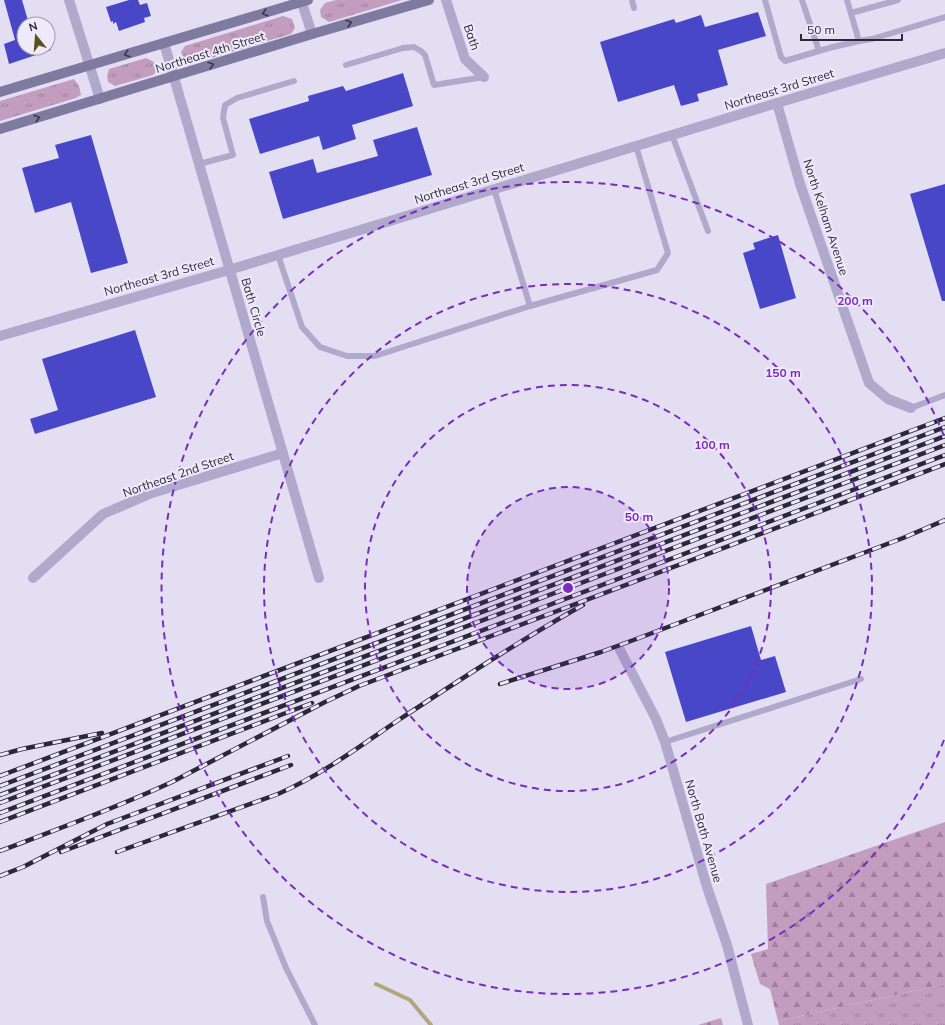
<svg xmlns="http://www.w3.org/2000/svg" width="945" height="1025" font-family="Mulish,sans-serif">
	<style>
		.grass { fill: url(#grass-tufts) }
		.forest { fill: url(#forest-firs) }
		.lines { fill: none; stroke-linecap: round; stroke-linejoin: round }
		.stream { stroke: #b1a67c; stroke-width: 4 }
		.building { fill: #4747c8 }
		.service { stroke: #b0a9cc; stroke-width: 6 }
		.minor { stroke: #b0a9cc; stroke-width: 10 }
		.secondary { stroke: #7f7aa0; stroke-width: 10 }
		.rail-casing { stroke: #2a2939; stroke-width: 4.5 }
		.rail { stroke: #efeafa; stroke-width: 3; stroke-dasharray: 9; stroke-linecap: butt }
		.oneway { stroke: #3b394e }
		.ring { fill: none; stroke: #7b2cbf; stroke-width: 2; stroke-dasharray: 7 5 }
		.labels { text-anchor: middle; dominant-baseline: central; stroke-width: 4; stroke-linejoin: round; paint-order: stroke }
		.street-label { font-size: 12px; fill: #2a2939; stroke: #efeafa }
		.centre { fill: #7b2cbf; stroke: #efeafa; stroke-width: 2 }
		.ring-label { font-size: 12px; text-anchor: middle; font-weight: bold; fill: #7b2cbf; stroke: #efeafa; stroke-width: 4; stroke-linejoin: round; paint-order: stroke }
	</style>
	<defs>
		<pattern id="grass-tufts" width="24" height="20" patternUnits="userSpaceOnUse"><rect width="24" height="20" fill="#c39dbf"/><path d="M3 7l-1-3M5 7V3M7 7l1-3M15 17l-1-3M17 17v-4M19 17l1-3" fill="none" stroke="#9f809c"/></pattern>
		<pattern id="forest-firs" width="22" height="20" patternUnits="userSpaceOnUse"><rect width="22" height="20" fill="#c39dbf"/><path d="M5 1l3.5 6h-7zM16 11l3.5 6h-7z" fill="#9f809c"/></pattern>
	</defs>
	<rect width="100%" height="100%" fill="#e4def3"/>
	<!-- grass -->
	<g class="grass">
		<path d="M336 0H402L329 22 321 17 320 10 325 3Z"/>
		<path d="M283 16 292 19 295 28 291 34 191 64 184 59 181 52 185 46Z"/>
		<path d="M146 58 154 62 158 70 153 75 115 86 108 82 107 76 109 69Z"/>
		<path d="M74 79 79 86 81 95 76 98 0 121V101Z"/>
		<path d="M945 984V1025H779L778 1021Z"/>
	</g>
	<!-- forest -->
	<g class="forest">
		<path d="M945 822V984L778 1021 770 989 760 984 751 954 768 949 766 884Z"/>
		<path d="M721 1018 723 1025H698Z"/>
	</g>
	<g class="lines">
		<!-- stream -->
		<path class="stream" d="M376 984 410 1000 431 1025"/>
	</g>
	<!-- building -->
	<g class="building">
		<path d="M4 0H22L29 24H24V48H50L51 50 9 64 4 44 15 40Z"/>
		<path d="M129 0H138L140 5 147 3 151 16 144 18 145 22 119 31 116 22 113 24V21L111 22 106 7Z"/>
		<path d="M758 12 766 36 718 50 728 85 697 94 699 101 681 106 674 85 618 102 600 42 674 19 676 23 701 15 705 27Z"/>
		<path d="M403 73 413 106 352 125 356 139 323 150 319 136 260 154 249 119 309 101 308 96 343 86 346 91Z"/>
		<path d="M417 127 432 175 283 219 269 172 313 159 317 173 378 156 373 140Z"/>
		<path d="M91 135 128 263 91 273 71 202 35 213 22 168 59 158 55 145Z"/>
		<path d="M945 184V301H942L910 194Z"/>
		<path d="M778 235 796 298 760 309 743 253 755 249 753 243Z"/>
		<path d="M135 330 156 397 35 434 30 419 58 410 42 359Z"/>
		<path d="M751 626 761 660 775 656 786 692 686 722 665 652Z"/>
	</g>
	<g class="lines">
		<!-- service -->
		<g class="service">
			<path d="M632 0 634 8"/>
			<path d="M765 0 781 57 785 61 829 48 859 41"/>
			<path d="M802 0 819 51"/>
			<path d="M847 0 859 41 872 39 945 17"/>
			<path d="M851 13 898 0"/>
			<path d="M346 65 403 48 414 47 421 51 425 55 434 85 484 77"/>
			<path d="M672 135 708 231"/>
			<path d="M199 164 233 155 223 118 225 105 237 98 294 81"/>
			<path d="M494 189 530 306 657 270 668 253 636 146"/>
			<path d="M278 255 302 327 320 347 347 356H375L530 306"/>
			<path d="M911 408 945 395"/>
			<path d="M665 742 861 679"/>
			<path d="M263 897 267 921 286 968 315 1025"/>
		</g>
		<!-- minor -->
		<g class="minor">
			<path d="M69 0 100 99"/>
			<path d="M301 0 312 34"/>
			<path d="M446 0 465 59 484 77"/>
			<path d="M164 43 319 578"/>
			<path d="M777 103 800 184 869 383 888 399 911 408"/>
			<path d="M0 336 229 270 777 103 945 53"/>
			<path d="M33 578 103 514 152 493 283 453"/>
			<path d="M620 650 656 719 665 742 707 887 727 945 748 1025"/>
		</g>
		<!-- secondary -->
		<g class="secondary">
			<path d="M0 92 308 0"/>
			<path d="M0 129 312 34 429 0"/>
		</g>
		<!-- rail casing -->
		<g class="rail-casing">
			<g id="rail">
				<path d="M500 684 601 652 639 638 903 538 945 520"/>
				<path d="M0 755 22 749 102 733"/>
				<path d="M0 776 945 418"/>
				<path d="M0 786 945 427"/>
				<path d="M0 795 945 436"/>
				<path d="M0 803 945 445"/>
				<path d="M0 813 945 455"/>
				<path d="M0 822 312 703"/>
				<path d="M0 851C58 829 116 808 172 782L325 702 359 686 945 464"/>
				<path d="M61 852 291 765"/>
				<path d="M117 852 278 794C321 775 359 747 397 721 458 681 519 641 583 605"/>
				<path d="M0 876 23 867 107 824 288 756"/>
			</g>
		</g>
		<!-- rail -->
		<use href="#rail" class="rail"/>
	</g>
	<!-- one-way arrows -->
	<defs><path id="oneway-chevron" d="M-2-3.5L2.5 0L-2 3.5" fill="none" stroke-width="1.6" stroke-linecap="round" stroke-linejoin="round"/></defs>
	<g class="oneway">
		<use href="#oneway-chevron" transform="translate(265 13) rotate(163)"/>
		<use href="#oneway-chevron" transform="translate(349 23) rotate(-16)"/>
		<use href="#oneway-chevron" transform="translate(127 54) rotate(163)"/>
		<use href="#oneway-chevron" transform="translate(211 65) rotate(-17)"/>
		<use href="#oneway-chevron" transform="translate(37 118) rotate(-17)"/>
	</g>
	<!-- distance rings -->
	<circle cx="568" cy="588" r="101" fill="#7b2cbf" fill-opacity=".12"/>
	<g class="ring">
		<circle cx="568" cy="588" r="101"/>
		<circle cx="568" cy="588" r="203"/>
		<circle cx="568" cy="588" r="304"/>
		<path d="M944 740A406 406 0 1 1 944 436"/>
	</g>
	<g class="labels">
		<!-- street labels -->
		<g class="street-label">
			<text transform="translate(472 37) rotate(71)">Bath</text>
			<text transform="translate(210 52) rotate(-17)">Northeast 4th Street</text>
			<text transform="translate(779 89) rotate(-17)">Northeast 3rd Street</text>
			<text transform="translate(469 183) rotate(-17)">Northeast 3rd Street</text>
			<text transform="translate(826 217) rotate(72)">North Kelham Avenue</text>
			<text transform="translate(159 276) rotate(-16)">Northeast 3rd Street</text>
			<text transform="translate(254 307) rotate(74)">Bath Circle</text>
			<text transform="translate(178 474) rotate(-19)">Northeast 2nd Street</text>
			<text transform="translate(704 831) rotate(74)">North Bath Avenue</text>
		</g>
	</g>
	<circle cx="568" cy="588" r="6" class="centre"/>
	<g class="ring-label">
		<text x="855" y="305">200 m</text>
		<text x="783" y="377">150 m</text>
		<text x="712" y="449">100 m</text>
		<text x="639" y="521">50 m</text>
	</g>
	<!-- north arrow -->
	<g transform="translate(36 36) rotate(343)"><circle r="19" fill="#efeafa" stroke="#a09dad"/>
	<path d="M0-3L7 15L0 10L-7 15Z" fill="#5b501d"/>
	<text y="-6" font-size="11" font-weight="bold" text-anchor="middle" fill="#2a2939">N</text>
	</g>
	<!-- scale -->
	<path d="M801 34v6h101v-6" fill="none" stroke="#2a2939" stroke-width="2"/>
	<text x="807" y="34" font-size="12" fill="#2a2939" stroke="#efeafa" stroke-width="3" paint-order="stroke">50 m</text>
</svg>
